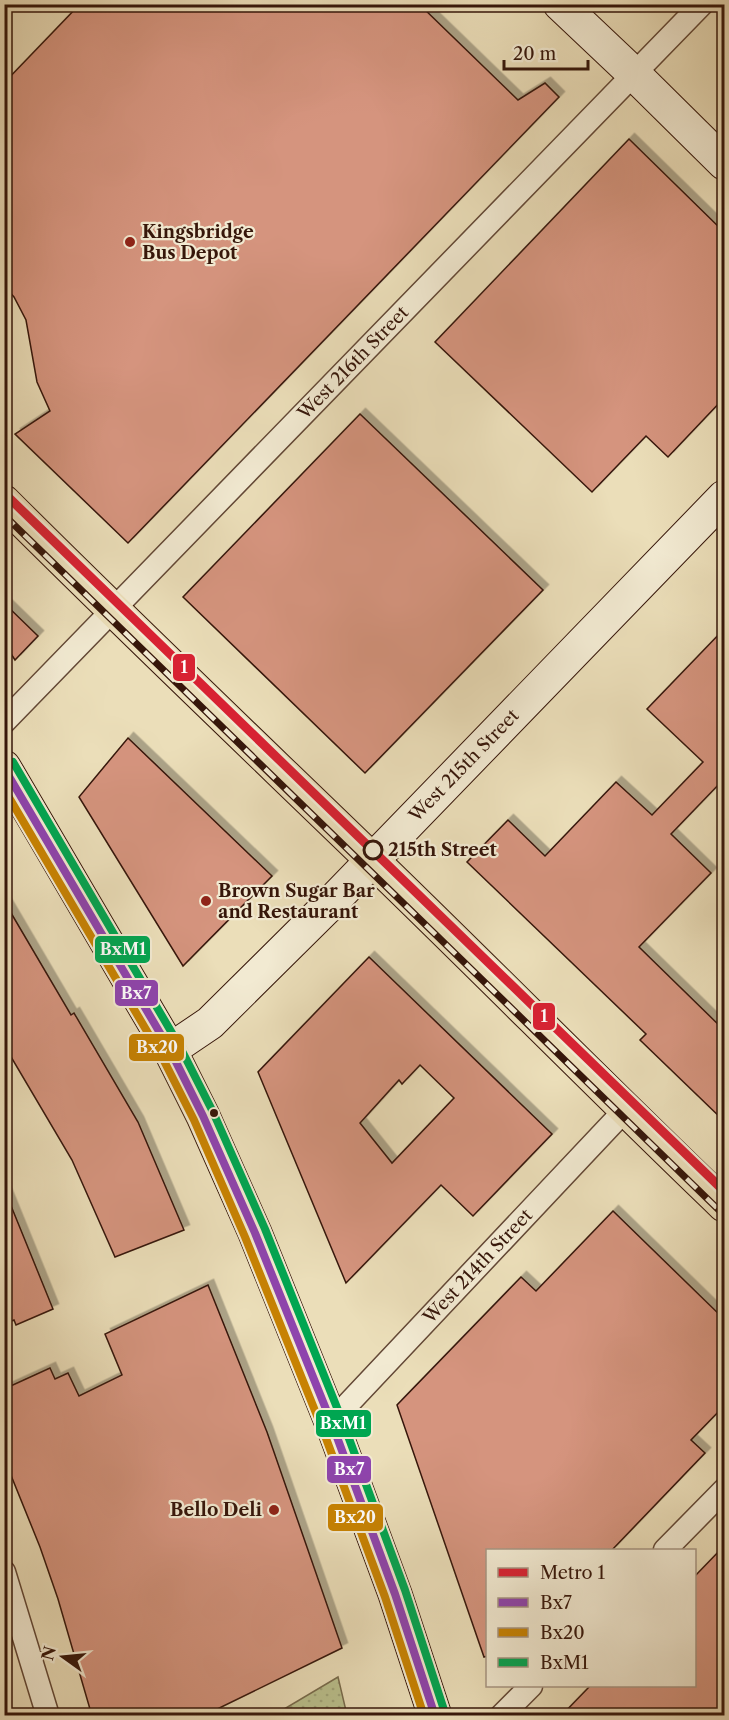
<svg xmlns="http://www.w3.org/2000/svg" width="729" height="1720" font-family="'Libre Caslon Text',serif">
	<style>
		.park { fill: url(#park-dots); stroke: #786b4c; stroke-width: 1.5 }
		.building { fill: #d5947e; stroke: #36160a; stroke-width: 1.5; fill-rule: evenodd; filter: url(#shadow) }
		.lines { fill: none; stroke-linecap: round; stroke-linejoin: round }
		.street-casing { stroke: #634836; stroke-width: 25 }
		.secondary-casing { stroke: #36160a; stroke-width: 35 }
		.primary-casing { stroke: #36160a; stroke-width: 35 }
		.street { stroke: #f2ead2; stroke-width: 22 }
		.secondary { stroke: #f2ead2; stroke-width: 33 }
		.primary { stroke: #ebdeb9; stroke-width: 33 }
		.rail-casing { stroke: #36160a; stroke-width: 7 }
		.rail { stroke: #f2ead2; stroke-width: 4.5; stroke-dasharray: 14; stroke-linecap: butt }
		.bus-1-casing { stroke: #f2ead2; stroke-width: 12 }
		.bus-2-casing { stroke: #f2ead2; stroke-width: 12 }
		.bus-3-casing { stroke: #f2ead2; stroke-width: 12 }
		.bus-1 { stroke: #8e44ad; stroke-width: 8 }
		.bus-2 { stroke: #c78202; stroke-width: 8 }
		.bus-3 { stroke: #00a651; stroke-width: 8 }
		.metro-1-casing { stroke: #f2ead2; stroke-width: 14 }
		.metro-1 { stroke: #d82233; stroke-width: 9 }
		.poi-dot { fill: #8f2418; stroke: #f2ead2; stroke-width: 2 }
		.stop-dot { fill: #f2ead2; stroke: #36160a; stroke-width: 3 }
		.bus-dot { fill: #36160a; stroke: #f2ead2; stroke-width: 2 }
		.labels { text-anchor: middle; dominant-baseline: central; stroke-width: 4.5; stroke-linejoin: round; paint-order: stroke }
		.poi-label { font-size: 18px; font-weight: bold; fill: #36160a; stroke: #f2ead2; text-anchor: start }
		.street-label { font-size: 18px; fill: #36160a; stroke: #f2ead2 }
		.stop-label { font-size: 18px; font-weight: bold; fill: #36160a; stroke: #f2ead2; text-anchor: start }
		.line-badge { stroke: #f2ead2; stroke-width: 2 }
		.badge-label { font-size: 16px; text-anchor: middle; font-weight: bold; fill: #fff }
	</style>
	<defs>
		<pattern id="park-dots" width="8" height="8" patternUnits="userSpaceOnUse" patternTransform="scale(1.5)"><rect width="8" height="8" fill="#bac08d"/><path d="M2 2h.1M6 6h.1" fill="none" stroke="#a0a478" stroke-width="1.8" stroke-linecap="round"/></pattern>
		<filter id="shadow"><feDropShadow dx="5.5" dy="-5.5" stdDeviation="0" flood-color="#0004"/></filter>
	</defs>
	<rect width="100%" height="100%" fill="#ebdeb9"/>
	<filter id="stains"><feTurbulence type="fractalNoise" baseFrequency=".00333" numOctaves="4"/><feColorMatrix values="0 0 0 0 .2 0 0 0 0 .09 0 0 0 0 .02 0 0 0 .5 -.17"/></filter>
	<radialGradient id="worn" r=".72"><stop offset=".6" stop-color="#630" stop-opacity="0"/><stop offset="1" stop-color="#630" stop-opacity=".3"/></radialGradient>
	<!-- park -->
	<path class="park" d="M338 1677 347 1715H274Z"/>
	<!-- building -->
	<g class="building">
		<path d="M80 4H419L518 100 545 83 559 97 128 543 15 434 50 411 37 382 26 320 14 297 4 286V83Z"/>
		<path d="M629 139 724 232V398L668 457 646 436 592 492 435 342Z"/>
		<path d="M360 414 543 590 365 773 183 597Z"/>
		<path d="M4 603 38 636 15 660 4 643Z"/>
		<path d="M724 629V783L722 781 671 834 711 873 639 947 724 1030V1121L640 1040 646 1034 467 862 508 820 545 856 616 782 652 815 703 762 647 709Z"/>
		<path d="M128 738 272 876 183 966 79 797Z"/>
		<path d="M4 901 71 1015 74 1013 138 1122 184 1230 115 1257 72 1160 4 1045Z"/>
		<path d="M369 957 552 1134 473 1216 441 1185 346 1283 258 1072ZM420 1065 454 1098 392 1163 360 1123 399 1080 402 1084Z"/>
		<path d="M5 1191 53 1309 16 1325 14 1320 4 1324Z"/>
		<path d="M613 1211 724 1319V1406L691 1440 705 1453 611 1551H488V1656L484 1657 397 1405 521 1277 536 1291Z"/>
		<path d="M208 1285 267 1432 342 1648 203 1716H92L58 1599 40 1547 4 1458V1389L50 1368 55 1379 68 1373 79 1396 122 1375 105 1334Z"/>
		<path d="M724 1546V1705L715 1716H561L590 1686H694V1577Z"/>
	</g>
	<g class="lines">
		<!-- street casing -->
		<g class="street-casing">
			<g id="street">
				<path id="s1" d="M4 722 702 4"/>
				<path id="s2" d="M331 1422 625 1110"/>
				<path d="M665 1550 724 1490"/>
				<path d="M4 1572 48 1716"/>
				<path d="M501 1716 531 1686"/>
			</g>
		</g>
		<!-- secondary casing -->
		<g class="secondary-casing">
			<g id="secondary">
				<path d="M560 4 634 74 724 163"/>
				<path id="s3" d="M170 1050 210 1023 328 906 724 497"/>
			</g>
		</g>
		<!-- primary casing -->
		<g class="primary-casing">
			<g id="primary">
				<path d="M4 502C125 623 248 740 370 858 489 973 605 1091 724 1205"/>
				<path d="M4 767 170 1050 203 1116 255 1233 334 1429 395 1594 435 1716"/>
			</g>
		</g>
		<!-- street -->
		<use href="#street" class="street"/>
		<!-- secondary -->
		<use href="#secondary" class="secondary"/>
		<!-- primary -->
		<use href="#primary" class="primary"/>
		<!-- rail casing -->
		<g class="rail-casing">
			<path id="rail" d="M4 515 724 1215"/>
		</g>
		<!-- rail -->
		<use href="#rail" class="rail"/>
		<!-- bus-1 casing -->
		<g class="bus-1-casing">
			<path id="bus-1" d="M4 768 170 1050 203 1116 255 1233 334 1429 395 1594 435 1716"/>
		</g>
		<!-- bus-2 casing -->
		<g class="bus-2-casing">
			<path id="bus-2" d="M4 789 161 1055 194 1120 245 1237 324 1433 385 1597 424 1716"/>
		</g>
		<!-- bus-3 casing -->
		<g class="bus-3-casing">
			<path id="bus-3" d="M13 762 179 1045 213 1112 265 1229 344 1425 405 1590 445 1713"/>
		</g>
		<!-- bus-1 -->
		<use href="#bus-1" class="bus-1"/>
		<!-- bus-2 -->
		<use href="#bus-2" class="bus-2"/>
		<!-- bus-3 -->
		<use href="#bus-3" class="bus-3"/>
		<!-- metro-1 casing -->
		<g class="metro-1-casing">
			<path id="metro-1" d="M4 493 724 1191"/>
		</g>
		<!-- metro-1 -->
		<use href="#metro-1" class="metro-1"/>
	</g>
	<!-- markers -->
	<g class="poi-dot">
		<circle cx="130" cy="242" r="6"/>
		<circle cx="206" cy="901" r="6"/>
		<circle cx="274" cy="1510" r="6"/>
	</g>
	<circle class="stop-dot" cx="373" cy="850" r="9"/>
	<circle class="bus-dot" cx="214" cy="1113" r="5"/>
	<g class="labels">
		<!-- poi labels -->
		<g class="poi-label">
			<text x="142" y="232">Kingsbridge<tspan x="142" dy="21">Bus Depot</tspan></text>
			<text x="218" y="891">Brown Sugar Bar<tspan x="218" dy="21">and Restaurant</tspan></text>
			<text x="262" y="1510" text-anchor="end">Bello Deli</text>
		</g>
		<!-- street labels -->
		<g class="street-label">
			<text stroke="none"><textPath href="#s1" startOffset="501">West 216th Street</textPath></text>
			<text stroke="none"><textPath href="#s3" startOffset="410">West 215th Street</textPath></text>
			<text stroke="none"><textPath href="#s2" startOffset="214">West 214th Street</textPath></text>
		</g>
		<!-- stop labels -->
		<g class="stop-label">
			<text x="388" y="850">215th Street</text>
		</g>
	</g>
	<g class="line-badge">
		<rect x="172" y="653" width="24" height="29" rx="6" fill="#d82233"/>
		<rect x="94" y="935" width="57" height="29" rx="6" fill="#00a651"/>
		<rect x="114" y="979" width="45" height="28" rx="6" fill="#8e44ad"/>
		<rect x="532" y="1002" width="24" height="29" rx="6" fill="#d82233"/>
		<rect x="128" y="1033" width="57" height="29" rx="6" fill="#c78202"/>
		<rect x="315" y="1409" width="57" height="29" rx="6" fill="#00a651"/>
		<rect x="326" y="1455" width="46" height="29" rx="6" fill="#8e44ad"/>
		<rect x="327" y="1503" width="57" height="29" rx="6" fill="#c78202"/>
	</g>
	<g class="badge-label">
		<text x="184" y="673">1</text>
		<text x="123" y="955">BxM1</text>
		<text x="136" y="999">Bx7</text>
		<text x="544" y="1022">1</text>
		<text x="157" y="1053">Bx20</text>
		<text x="343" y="1429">BxM1</text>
		<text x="349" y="1475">Bx7</text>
		<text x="355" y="1523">Bx20</text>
	</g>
	<!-- margin -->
	<rect width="729" height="1720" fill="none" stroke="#ebdeb9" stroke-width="24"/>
	<rect x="6" y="6" width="717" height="1708" fill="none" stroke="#36160a" stroke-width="3"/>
	<rect x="12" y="12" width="705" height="1696" fill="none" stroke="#36160a" stroke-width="1.5"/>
	<!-- legend -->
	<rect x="486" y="1549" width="210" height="138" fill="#f2ead2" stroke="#a79582" stroke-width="1.5"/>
	<rect x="498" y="1568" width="30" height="9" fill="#d82233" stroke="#a79582" stroke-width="1.5"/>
	<text x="540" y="1579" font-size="18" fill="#36160a">Metro 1</text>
	<rect x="498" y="1598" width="30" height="9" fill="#8e44ad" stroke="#a79582" stroke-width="1.5"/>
	<text x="540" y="1609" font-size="18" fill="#36160a">Bx7</text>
	<rect x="498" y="1628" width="30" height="9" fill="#c78202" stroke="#a79582" stroke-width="1.5"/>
	<text x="540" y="1639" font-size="18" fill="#36160a">Bx20</text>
	<rect x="498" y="1658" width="30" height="9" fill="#00a651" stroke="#a79582" stroke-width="1.5"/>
	<text x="540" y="1669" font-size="18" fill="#36160a">BxM1</text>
	<!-- north arrow -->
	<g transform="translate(63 1657) rotate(285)" stroke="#f2ead2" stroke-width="4.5" paint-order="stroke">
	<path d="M0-4.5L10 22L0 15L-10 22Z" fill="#36160a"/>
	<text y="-9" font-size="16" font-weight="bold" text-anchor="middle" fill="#36160a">N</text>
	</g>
	<!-- scale -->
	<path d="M504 60v9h84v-9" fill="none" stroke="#36160a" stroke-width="3"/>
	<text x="513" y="60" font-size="18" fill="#36160a" stroke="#f2ead2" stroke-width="4.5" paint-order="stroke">20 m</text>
	<rect width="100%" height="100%" filter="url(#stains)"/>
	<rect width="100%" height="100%" fill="url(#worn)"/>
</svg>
